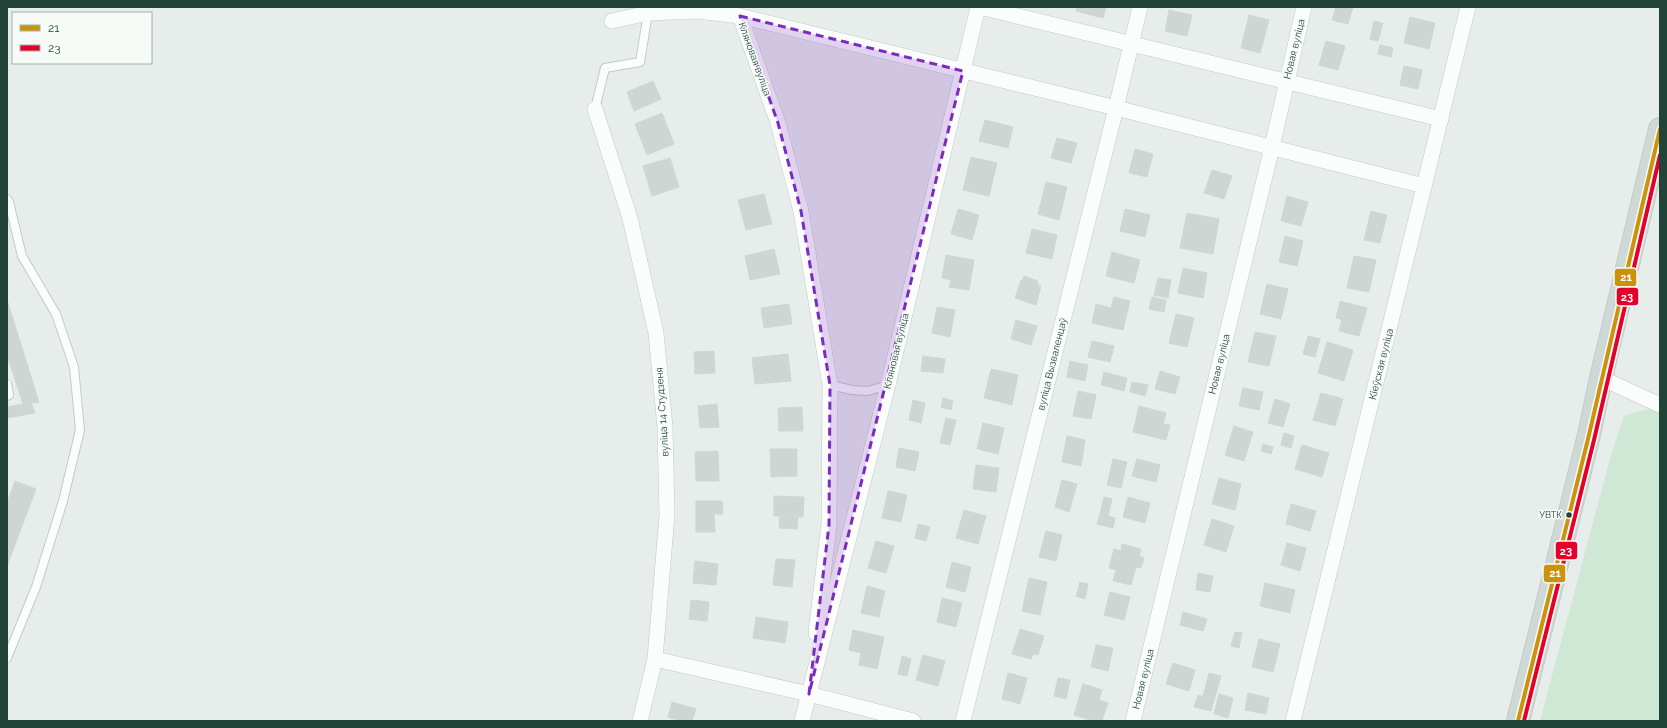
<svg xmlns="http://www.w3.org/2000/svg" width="1667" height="728" font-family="Raleway,sans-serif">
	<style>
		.green { fill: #cfe7d5 }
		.building { fill: #cfd5d3; stroke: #cfd6d3 }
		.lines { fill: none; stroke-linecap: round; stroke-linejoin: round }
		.service-casing { stroke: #c4cac7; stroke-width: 10 }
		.minor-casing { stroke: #c4cac7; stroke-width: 16 }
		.primary-casing { stroke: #c2ccc8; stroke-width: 24 }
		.service { stroke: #fbfcfc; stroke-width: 8 }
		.minor { stroke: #fbfcfc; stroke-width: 15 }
		.primary { stroke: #ced8d5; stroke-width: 22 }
		.bus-1-casing { stroke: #f6fbf8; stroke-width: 7 }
		.bus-2-casing { stroke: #f6fbf8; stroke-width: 7 }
		.bus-1 { stroke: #cc920b; stroke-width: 4 }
		.bus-2 { stroke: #e4002b; stroke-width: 4 }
		.marked { fill: #7b2cbf; fill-opacity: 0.2; stroke: #7b2cbf; stroke-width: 3; stroke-dasharray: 8 5; stroke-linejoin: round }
		.bus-dot { fill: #224338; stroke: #f6fbf8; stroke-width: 1.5 }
		.labels { text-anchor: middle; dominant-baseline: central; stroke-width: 3; stroke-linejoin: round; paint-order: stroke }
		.bus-label { font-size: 9px; fill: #224338; stroke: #f6fbf8; text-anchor: end }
		.street-label { font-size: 10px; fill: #224338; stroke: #f6fbf8 }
		.line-badge { stroke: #f6fbf8; stroke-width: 1.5 }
		.badge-label { font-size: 11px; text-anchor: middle; font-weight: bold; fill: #fff }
	</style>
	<rect width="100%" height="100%" fill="#e7edea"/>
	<!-- green -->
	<path class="green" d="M1651 408 1660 413V721H1540L1611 455 1624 416Z"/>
	<!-- building -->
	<g class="building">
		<path d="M1077 7H1106L1103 18 1076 11Z"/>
		<path d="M1336 7H1353L1348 24 1332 20Z"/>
		<path d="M1169 10 1192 15 1187 36 1165 31Z"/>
		<path d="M1249 15 1269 20 1260 53 1241 48Z"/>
		<path d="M1410 17 1435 23 1429 49 1404 43Z"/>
		<path d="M1374 21 1383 23 1378 41 1370 39Z"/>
		<path d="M1326 41 1345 46 1338 70 1319 65Z"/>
		<path d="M1380 45 1393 48 1391 57 1378 54Z"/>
		<path d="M1404 66 1422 70 1418 89 1400 85Z"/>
		<path d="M653 81 661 99 634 111 627 92Z"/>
		<path d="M662 113 674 144 647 155 635 124Z"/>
		<path d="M985 120 1013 127 1008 148 979 141Z"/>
		<path d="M1057 138 1077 143 1071 163 1051 158Z"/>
		<path d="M1135 149 1153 154 1147 177 1129 173Z"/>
		<path d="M971 157 997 163 989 196 963 190Z"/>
		<path d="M670 158 679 187 652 196 643 166Z"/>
		<path d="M1212 170 1232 176 1224 199 1204 193Z"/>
		<path d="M1046 182 1067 187 1059 220 1038 214Z"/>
		<path d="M764 194 772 224 746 230 738 200Z"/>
		<path d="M1287 196 1308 202 1301 226 1281 221Z"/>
		<path d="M958 209 979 215 972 240 951 234Z"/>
		<path d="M1125 209 1150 215 1145 237 1120 231Z"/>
		<path d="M1371 211 1387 215 1380 243 1364 240Z"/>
		<path d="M1187 213 1219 219 1213 254 1180 248Z"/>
		<path d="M1032 229 1057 235 1052 259 1026 253Z"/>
		<path d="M1285 236 1303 241 1297 266 1279 262Z"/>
		<path d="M774 249 780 274 750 280 745 256Z"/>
		<path d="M1112 252 1140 260 1134 283 1106 276Z"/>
		<path d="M946 255 974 260 969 290 949 287 951 280 942 278Z"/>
		<path d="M1354 256 1376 260 1369 292 1347 288Z"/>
		<path d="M1183 268 1207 273 1203 298 1178 293Z"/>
		<path d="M1024 276 1038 281 1037 284 1041 286 1036 305 1015 298 1021 280H1023Z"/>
		<path d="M1158 278 1171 280 1168 298 1154 295Z"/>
		<path d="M1267 284 1288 289 1281 319 1260 314Z"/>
		<path d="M1114 297 1130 301 1123 330 1092 323 1096 304 1111 308Z"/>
		<path d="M1152 297 1166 300 1164 312 1149 309Z"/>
		<path d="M7 300 39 402 31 403 35 413 7 418V407L23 404 7 355Z"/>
		<path d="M1340 301 1367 308 1362 325 1336 318Z"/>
		<path d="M789 304 792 324 764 328 761 308Z"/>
		<path d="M937 307 955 310 950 337 932 333Z"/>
		<path d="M1176 314 1194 318 1187 347 1169 343Z"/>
		<path d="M1016 320 1037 326 1031 345 1011 339Z"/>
		<path d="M1342 320 1362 325 1359 336 1339 331Z"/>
		<path d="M1255 332 1276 336 1269 366 1248 362Z"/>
		<path d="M1308 336 1320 339 1315 357 1303 354Z"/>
		<path d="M1092 341 1114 346 1110 362 1088 357Z"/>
		<path d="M1327 342 1353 350 1344 381 1318 373Z"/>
		<path d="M714 351 715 373 695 374 694 352Z"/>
		<path d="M788 354 791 381 755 384 752 358Z"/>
		<path d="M923 356 945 359 943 373 921 371Z"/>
		<path d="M1070 361 1088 365 1085 381 1067 377Z"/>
		<path d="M991 369 1018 375 1012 405 984 398Z"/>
		<path d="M1160 371 1180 377 1175 394 1155 389Z"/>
		<path d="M1104 372 1127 378 1124 391 1101 385Z"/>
		<path d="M1132 382 1148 385 1145 396 1130 392Z"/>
		<path d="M1243 388 1263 392 1259 410 1239 406Z"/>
		<path d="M1078 391 1096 395 1091 419 1073 416Z"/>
		<path d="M1321 393 1343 399 1335 426 1313 420Z"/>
		<path d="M943 398 953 401 951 410 941 407Z"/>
		<path d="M1275 399 1290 404 1283 427 1268 423Z"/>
		<path d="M913 400 925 403 921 423 909 420Z"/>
		<path d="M717 404 719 427 700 428 698 406Z"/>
		<path d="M1139 406 1166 413 1163 424 1170 425 1166 440 1133 432Z"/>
		<path d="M802 407 803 431H779L778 408Z"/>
		<path d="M946 418 956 420 950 445 940 443Z"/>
		<path d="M983 423 1004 428 998 454 977 449Z"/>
		<path d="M1234 426 1253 432 1244 461 1225 455Z"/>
		<path d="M1284 433 1294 436 1291 448 1281 445Z"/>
		<path d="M1067 436 1085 440 1081 466 1062 462Z"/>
		<path d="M1263 444 1273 447 1271 454 1261 451Z"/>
		<path d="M1302 445 1329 453 1322 477 1295 469Z"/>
		<path d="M899 448 919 452 915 471 896 467Z"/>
		<path d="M770 449H797V476L771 477Z"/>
		<path d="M718 451 719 481H696L695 452Z"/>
		<path d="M1113 459 1127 462 1121 488 1107 485Z"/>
		<path d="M1137 459 1160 465 1156 482 1132 476Z"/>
		<path d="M976 465 999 468 996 492 973 489Z"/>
		<path d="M1219 478 1241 484 1235 510 1212 504Z"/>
		<path d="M1062 480 1077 484 1069 512 1055 507Z"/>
		<path d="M15 481 36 489 7 566V503Z"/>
		<path d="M888 491 907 495 901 522 882 518Z"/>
		<path d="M774 496 804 497 803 517 774 516Z"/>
		<path d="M1104 497 1112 499 1108 516 1100 514Z"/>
		<path d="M1128 497 1150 503 1145 523 1123 517Z"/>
		<path d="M696 501H722L723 514H714L715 532H696Z"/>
		<path d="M1291 504 1316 511 1310 531 1286 524Z"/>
		<path d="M964 510 986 516 978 544 956 538Z"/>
		<path d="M1100 514 1115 518 1113 528 1097 524Z"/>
		<path d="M780 517H798L797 529 779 528Z"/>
		<path d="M1212 519 1234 526 1226 552 1204 545Z"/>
		<path d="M918 524 930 527 926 541 915 538Z"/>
		<path d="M1046 531 1062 535 1056 561 1039 557Z"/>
		<path d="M876 541 894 546 886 573 868 568Z"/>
		<path d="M1287 543 1306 548 1300 571 1281 565Z"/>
		<path d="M1122 544 1141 549 1139 556 1144 558 1141 568 1136 567 1131 585 1113 581 1116 570 1109 568 1114 549 1121 551Z"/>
		<path d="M776 559 795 560 792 587 773 585Z"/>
		<path d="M695 561 718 564 716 585 693 583Z"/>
		<path d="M952 562 971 567 965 592 946 587Z"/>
		<path d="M1198 573 1213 576 1210 592 1196 590Z"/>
		<path d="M1029 578 1047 582 1040 615 1022 611Z"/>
		<path d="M1080 582 1088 584 1085 599 1076 596Z"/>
		<path d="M1265 583 1295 590 1290 613 1260 606Z"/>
		<path d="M867 586 885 591 879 617 861 613Z"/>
		<path d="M1110 592 1130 597 1124 620 1104 615Z"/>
		<path d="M942 598 962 603 956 627 937 622Z"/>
		<path d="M691 600 709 602 707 621 689 619Z"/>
		<path d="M1183 612 1207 619 1203 631 1180 625Z"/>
		<path d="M756 617 788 622 785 643 753 638Z"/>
		<path d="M1020 629 1044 636 1038 655 1033 654 1031 659 1012 654Z"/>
		<path d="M853 630 884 637 877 669 859 665 861 653 849 650Z"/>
		<path d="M1235 632 1242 633 1239 648 1231 646Z"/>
		<path d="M1259 639 1280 644 1273 672 1252 667Z"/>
		<path d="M1096 645 1113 648 1108 671 1091 667Z"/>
		<path d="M923 655 945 661 938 686 916 680Z"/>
		<path d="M902 656 911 659 907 676 898 674Z"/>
		<path d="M1173 663 1195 670 1189 691 1166 684Z"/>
		<path d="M1008 673 1027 678 1020 704 1002 699Z"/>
		<path d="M1209 673 1221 676 1214 700 1203 696Z"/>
		<path d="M1058 678 1070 680 1066 699 1054 696Z"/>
		<path d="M1083 684 1102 690 1099 700 1108 703 1102 721H1094L1074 715Z"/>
		<path d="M1248 693 1269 698 1266 714 1245 710Z"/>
		<path d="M1219 694 1233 698 1228 718 1214 714Z"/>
		<path d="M1198 695 1214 700 1211 711 1194 707Z"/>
		<path d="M672 702 696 709 692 721H681L668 717Z"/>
	</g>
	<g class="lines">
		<!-- service casing -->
		<g class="service-casing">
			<g id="service">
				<path d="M595 109 605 68 640 62 648 13"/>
				<path d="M7 199 9 202 22 256 56 314 74 367 80 430 63 501 36 587 7 658"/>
				<path d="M7 384 9 395 7 396"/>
				<path d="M830 385 852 390 868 391 888 385"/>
			</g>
		</g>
		<!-- minor casing -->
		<g class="minor-casing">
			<g id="minor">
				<path d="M980 7 1441 119"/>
				<path d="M740 16 778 123 801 211 830 385 829 525 816 633"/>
				<path d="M612 21 648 13 698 11 740 16 1116 108 1424 186"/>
				<path d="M595 109 630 218 656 333 665 427 667 515 655 659 640 721"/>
				<path d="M1601 378 1660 405"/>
				<path d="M655 659 809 694 913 721"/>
				<path d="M802 721 888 385 978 7"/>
				<path d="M963 721 1116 108 1140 7"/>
				<path d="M1133 721 1272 147 1304 7"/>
				<path d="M1293 721 1468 7"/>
			</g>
		</g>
		<!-- primary casing -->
		<g class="primary-casing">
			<path id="primary" d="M1518 721 1588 439 1601 378 1660 129"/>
		</g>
		<!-- service -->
		<use href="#service" class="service"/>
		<!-- minor -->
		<use href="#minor" class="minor"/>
		<!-- primary -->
		<use href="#primary" class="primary"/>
		<!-- bus-1 casing -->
		<g class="bus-1-casing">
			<path id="bus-1" d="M1518 721 1588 439 1660 129"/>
		</g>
		<!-- bus-2 casing -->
		<g class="bus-2-casing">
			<path id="bus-2" d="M1524 721 1594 440 1660 155"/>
		</g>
		<!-- bus-1 -->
		<use href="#bus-1" class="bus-1"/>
		<!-- bus-2 -->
		<use href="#bus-2" class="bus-2"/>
	</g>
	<!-- marked area -->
	<path class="marked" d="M740 16 963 71 809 694 829 525 830 385 801 211 778 123Z"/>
	<!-- markers -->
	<circle class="bus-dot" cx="1569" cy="515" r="3.5"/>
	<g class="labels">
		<!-- bus labels -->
		<g class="bus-label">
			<text x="1562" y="515">УВТК</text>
		</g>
		<!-- street labels -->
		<g class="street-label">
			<text transform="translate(1294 49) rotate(-76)">Новая вуліца</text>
			<text transform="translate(755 59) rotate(70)">Кляновая вуліца</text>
			<text transform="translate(896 351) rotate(-76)">Кляновая вуліца</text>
			<text transform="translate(1052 364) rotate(-76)">вуліца Вызваленцаў</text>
			<text transform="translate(1219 364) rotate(-76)">Новая вуліца</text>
			<text transform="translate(1381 364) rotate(-76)">Кіеўская вуліца</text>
			<text transform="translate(662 412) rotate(-94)">вуліца 14 Студзеня</text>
			<text transform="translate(1143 679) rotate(-76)">Новая вуліца</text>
		</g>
	</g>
	<g class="line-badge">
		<rect x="1614" y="268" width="23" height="19" rx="4" fill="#cc920b"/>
		<rect x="1616" y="287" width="23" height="19" rx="4" fill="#e4002b"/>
		<rect x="1555" y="541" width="23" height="19" rx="4" fill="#e4002b"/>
		<rect x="1543" y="564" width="23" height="19" rx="4" fill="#cc920b"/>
	</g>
	<g class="badge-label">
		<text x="1626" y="281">21</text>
		<text x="1627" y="301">23</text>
		<text x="1566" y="555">23</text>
		<text x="1555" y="577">21</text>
	</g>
	<!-- border -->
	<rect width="1667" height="728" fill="none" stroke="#224338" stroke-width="16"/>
	<!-- legend -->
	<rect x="12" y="12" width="140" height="52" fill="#f6fbf8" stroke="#a1b1ab"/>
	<rect x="20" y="25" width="20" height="6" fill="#cc920b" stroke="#a1b1ab"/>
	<text x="48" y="32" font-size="12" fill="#224338">21</text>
	<rect x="20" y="45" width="20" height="6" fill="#e4002b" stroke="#a1b1ab"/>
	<text x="48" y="52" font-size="12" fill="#224338">23</text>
</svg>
